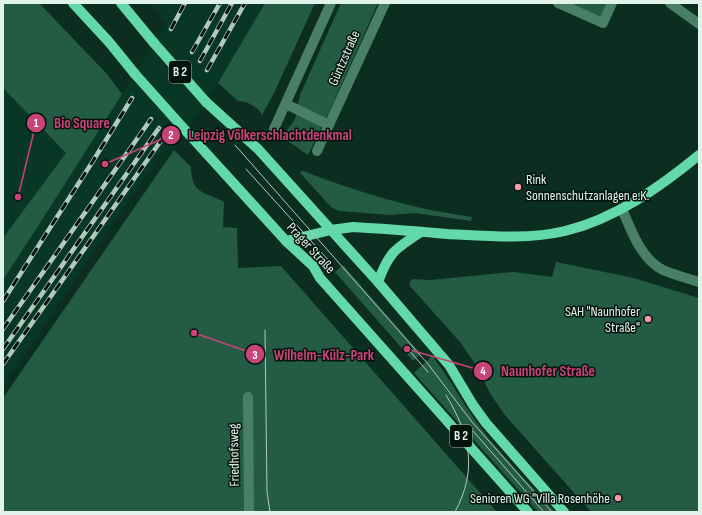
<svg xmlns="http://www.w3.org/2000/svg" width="702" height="515" font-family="'Sofia Sans Condensed',sans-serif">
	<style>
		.built { fill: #083726 }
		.green { fill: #235b45 }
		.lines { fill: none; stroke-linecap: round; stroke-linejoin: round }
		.minor { stroke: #4a7f67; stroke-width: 10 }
		.major { stroke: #63d8a8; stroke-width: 10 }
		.tram { stroke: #b2c9be; stroke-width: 1 }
		.rail-casing { stroke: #b2c9be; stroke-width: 4.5 }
		.rail { stroke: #05130d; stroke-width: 3; stroke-dasharray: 9; stroke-linecap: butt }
		.major-bridge { stroke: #63d8a8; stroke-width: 10 }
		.poi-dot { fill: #f49aa2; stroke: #05130d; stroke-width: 1.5 }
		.labels { text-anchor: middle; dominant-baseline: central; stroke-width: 3; stroke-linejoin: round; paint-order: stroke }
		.shield { fill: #05130d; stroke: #9fb0a8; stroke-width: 1 }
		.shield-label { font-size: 13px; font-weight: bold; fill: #e1f4eb }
		.street-label { font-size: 14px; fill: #e1f4eb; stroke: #05130d }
		.poi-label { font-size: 14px; fill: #e1f4eb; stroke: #05130d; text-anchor: end }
		.leader { fill: none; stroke: #c84478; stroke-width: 1.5 }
		.callout-dot { fill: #c84478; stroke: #05130d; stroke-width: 1.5 }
		.mark-label { font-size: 12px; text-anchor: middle; font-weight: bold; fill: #fff }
		.callout-label { font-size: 15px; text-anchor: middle; font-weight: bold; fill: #c84478; stroke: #05130d; stroke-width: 3; stroke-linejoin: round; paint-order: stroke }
	</style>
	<rect width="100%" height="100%" fill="#0b2e20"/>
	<!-- built -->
	<path class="built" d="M3 3H39L107 74 122 94 166 24 151 3H265L218 83 174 150 162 152 3 386Z"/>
	<!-- green -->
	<g class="green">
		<path d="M3 3H39L107 74 122 94 49 209 3 280V238L66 153 3 88Z"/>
		<path d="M265 3H315L274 93 262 115 259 110 252 105 246 102 238 101 218 83Z"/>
		<path d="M341 3H378L330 110 308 155 282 137 295 119 300 95Z"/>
		<path d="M569 3H607L601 18Z"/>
		<path d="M174 150 191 167C192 196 205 191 224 202L223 227 237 228 238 268 281 266 497 512H3V398Z"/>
		<path d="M303 171C358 192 413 209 472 217L471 221 415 213 391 215 339 211 331 207 301 174 300 172Z"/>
		<path d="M556 262 634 278 699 298V512H591L505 415 491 395 475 364 460 342 409 285 412 279 430 280 513 272 552 277Z"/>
		<path d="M343 265 421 354 413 361 335 272Z"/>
		<path d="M432 356C450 378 463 404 480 427 503 457 530 484 555 512H538L414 373Z"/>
	</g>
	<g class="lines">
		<!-- minor -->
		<g class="minor">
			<path d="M558 3 603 23 612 3"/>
			<path d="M670 3 699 24"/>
			<path d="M286 104 329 125"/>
			<path d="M274 129 331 3"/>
			<path d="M317 151 385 3"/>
			<path d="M622 209C631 230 641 259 663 270 674 275 687 278 699 282"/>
			<path d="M248 397 249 512"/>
		</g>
		<!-- major -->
		<g class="major">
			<path d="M73 3 109 42 135 74"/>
			<path d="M121 3 154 43"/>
			<path d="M206 102 258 149 378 282 449 365 473 405 486 423 564 512"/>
			<path d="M186 131 286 241 313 266 320 278 528 512"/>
			<path d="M286 241 331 230 353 227C385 229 416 231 447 234 486 236 527 240 565 231 615 219 660 187 699 155"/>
			<path d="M378 282C389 252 395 249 421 232"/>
		</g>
		<!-- tram -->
		<g class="tram">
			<path d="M235 145 428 364 472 422 552 512"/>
			<path d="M246 169 331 263"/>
			<path d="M265 330 267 492 270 512"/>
			<path d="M407 348 428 372"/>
			<path d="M446 395C470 435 478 469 455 512"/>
			<path d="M473 431 544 512"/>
		</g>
		<!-- rail casing -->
		<g class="rail-casing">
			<g id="rail">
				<path d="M171 29 185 3"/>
				<path d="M192 52 220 3"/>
				<path d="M200 61 232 3"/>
				<path d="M207 70 245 3"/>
				<path d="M3 301 93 161 132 98"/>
				<path d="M3 329 151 119"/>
				<path d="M3 349 159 128"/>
				<path d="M3 364 165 135"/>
			</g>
		</g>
		<!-- rail -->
		<use href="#rail" class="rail"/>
		<!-- major-bridge -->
		<g class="major-bridge">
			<path d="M154 43 206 102"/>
			<path d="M135 74 186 131"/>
		</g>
	</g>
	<!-- markers -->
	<g class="poi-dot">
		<circle cx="518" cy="187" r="4"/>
		<circle cx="648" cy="319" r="4"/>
		<circle cx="618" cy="498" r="4"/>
	</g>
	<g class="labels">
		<!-- shield labels -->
		<g class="shield">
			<rect x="169" y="61" width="22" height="22" rx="3"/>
			<rect x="450" y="425" width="22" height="22" rx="3"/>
		</g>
		<g class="shield-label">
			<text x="180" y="72">B 2</text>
			<text x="461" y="436">B 2</text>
		</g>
		<!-- street labels -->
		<g class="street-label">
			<text transform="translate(344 58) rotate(-66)">Güntzstraße</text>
			<text transform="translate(311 248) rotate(47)">Prager Straße</text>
			<text transform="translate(234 455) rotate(-91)">Friedhofsweg</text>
		</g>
		<!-- poi labels -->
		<g class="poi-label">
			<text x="526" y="179" text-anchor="start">Rink<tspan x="526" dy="16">Sonnenschutzanlagen e.K.</tspan></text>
			<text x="640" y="311">SAH "Naunhofer<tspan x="640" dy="16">Straße"</tspan></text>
			<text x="610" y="498">Senioren WG "Villa Rosenhöhe</text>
		</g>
	</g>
	<!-- callouts -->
	<path class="leader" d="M18 197L36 123M105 164L171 135M194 333L255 354M407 349L483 371"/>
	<g class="callout-dot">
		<circle cx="18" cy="197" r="4"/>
		<circle cx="105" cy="164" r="4"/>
		<circle cx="194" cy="333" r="4"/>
		<circle cx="407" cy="349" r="4"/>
		<circle cx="36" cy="123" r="10"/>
		<circle cx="171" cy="135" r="10"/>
		<circle cx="255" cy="354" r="10"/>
		<circle cx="483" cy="371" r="10"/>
	</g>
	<g class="mark-label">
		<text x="36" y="127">1</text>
		<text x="171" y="139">2</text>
		<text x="255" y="359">3</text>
		<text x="483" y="375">4</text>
	</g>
	<g class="callout-label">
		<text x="82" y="128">Bio Square</text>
		<text x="270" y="140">Leipzig Völkerschlachtdenkmal</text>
		<text x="324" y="360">Wilhelm-Külz-Park</text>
		<text x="548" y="376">Naunhofer Straße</text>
	</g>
	<!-- border -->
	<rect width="702" height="515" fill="none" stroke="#e1f4eb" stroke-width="8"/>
</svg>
